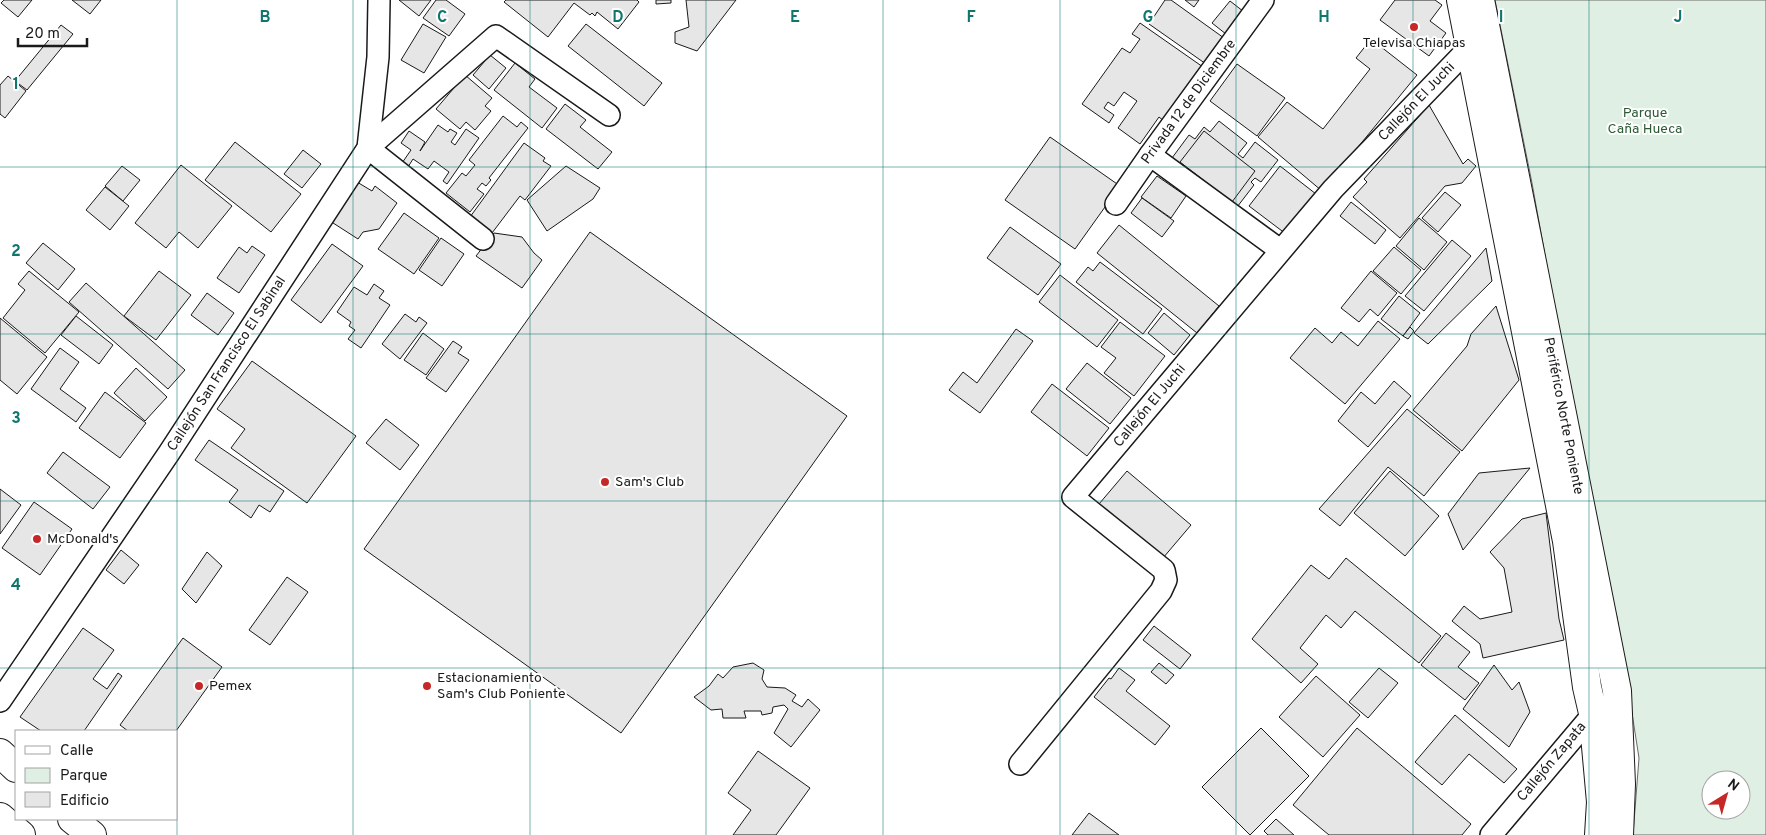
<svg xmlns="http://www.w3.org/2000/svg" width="1766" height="835" font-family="Overpass,sans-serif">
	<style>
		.green { fill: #e0efe3; stroke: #6a6a6a; fill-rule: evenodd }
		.building { fill: #e6e6e6; stroke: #1a1a1a }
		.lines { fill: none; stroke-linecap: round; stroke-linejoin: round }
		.street-casing { stroke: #1a1a1a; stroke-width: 24 }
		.primary-casing { stroke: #1a1a1a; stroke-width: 30 }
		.street { stroke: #fff; stroke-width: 21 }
		.primary { stroke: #fff; stroke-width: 28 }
		.grid { fill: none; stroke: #0f766e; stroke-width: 1; stroke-opacity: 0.55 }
		.poi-dot { fill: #c62828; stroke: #fff; stroke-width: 2 }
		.labels { text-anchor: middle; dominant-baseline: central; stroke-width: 4; stroke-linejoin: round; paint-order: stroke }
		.poi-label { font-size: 14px; fill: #1a1a1a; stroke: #fff; text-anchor: start }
		.street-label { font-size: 14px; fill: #1a1a1a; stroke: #fff }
		.park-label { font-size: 14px; fill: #2b5a34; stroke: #fff }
		.grid-label { font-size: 16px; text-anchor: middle; font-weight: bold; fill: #0f766e; stroke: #fff; stroke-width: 4; stroke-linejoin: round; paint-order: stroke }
	</style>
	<rect width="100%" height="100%" fill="#fff"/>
	<!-- green -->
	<path class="green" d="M1495 0H1766V835H1633L1639 758 1617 617 1599 556 1532 183ZM1711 780H1741V810H1711Z"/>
	<!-- building -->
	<g class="building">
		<path d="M4 0H32L18 17 1 3Z"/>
		<path d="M72 0H101L90 14Z"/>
		<path d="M399 0H431L419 16Z"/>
		<path d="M436 0H446L465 14 449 36 423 18Z"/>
		<path d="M506 0H637L639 2 618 29 597 12 595 16 592 13 590 15 574 3 548 37 504 2Z"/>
		<path d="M656 0H671V3L656 4Z"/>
		<path d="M686 0H736L697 51 675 43V32L689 27Z"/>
		<path d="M1165 0H1171L1224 38 1206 64 1149 24Z"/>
		<path d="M1185 0H1199L1194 7Z"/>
		<path d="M1395 0H1435L1442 5 1430 21 1446 33 1429 56 1380 20Z"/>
		<path d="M1230 1 1248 15 1231 38 1212 23Z"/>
		<path d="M1140 23 1203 67 1164 121 1159 117 1140 144 1118 128 1137 101 1124 92 1114 106 1108 102 1104 108 1114 115 1109 123 1082 104 1122 48 1130 53 1140 39 1132 34Z"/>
		<path d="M423 24 446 37 424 73 401 60Z"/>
		<path d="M586 24 662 83 644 106 568 46Z"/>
		<path d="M61 25 73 34 27 90 15 81Z"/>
		<path d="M1371 39 1417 75 1322 191 1258 137 1287 102 1323 129 1370 69 1356 58Z"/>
		<path d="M490 55 506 68 489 89 473 75Z"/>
		<path d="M515 63 535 79 529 87 557 108 542 128 494 90Z"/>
		<path d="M1237 64 1285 98 1257 136 1210 101Z"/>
		<path d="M465 75 492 98 485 106 491 111 475 130 466 122 460 129 436 109Z"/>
		<path d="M8 76 26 91 5 118 0 114V85Z"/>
		<path d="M565 104 586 120 580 127 612 152 598 169 546 129Z"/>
		<path d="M1429 105 1463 164 1468 159 1476 166 1462 183 1445 186 1400 238 1353 197 1367 182 1364 179Z"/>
		<path d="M503 116 517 127 521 122 528 128 489 178 491 180 486 186 482 183 477 189 484 194 470 212 446 193 462 173 466 176 475 165 469 160Z"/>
		<path d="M1219 121 1247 143 1238 154 1243 158 1255 142 1278 160 1261 182 1255 178 1251 182 1254 185 1234 211 1169 162 1189 135 1195 139 1204 127 1210 132Z"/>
		<path d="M438 125 448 132 450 129 457 133 451 142 455 145 466 129 479 138 447 184 443 181 449 172 434 161 428 169 413 159 408 167 402 163 411 150 401 143 409 131 425 142 420 151Z"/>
		<path d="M1204 131 1255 171 1232 202 1180 162Z"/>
		<path d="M1050 137 1120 186 1075 249 1005 200Z"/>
		<path d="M235 142 301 194 271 232 205 180Z"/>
		<path d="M524 143 545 158 543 161 551 166 525 200 520 196 492 233 470 217Z"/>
		<path d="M303 150 321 164 302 188 284 174Z"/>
		<path d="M181 165 232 206 198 248 179 232 166 248 135 223Z"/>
		<path d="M122 166 140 180 123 201 105 186Z"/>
		<path d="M566 166 600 188 593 199 547 231 527 200Z"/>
		<path d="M1280 166 1316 194 1286 234 1249 206Z"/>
		<path d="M1157 176 1186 196 1171 218 1141 197Z"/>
		<path d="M357 182 372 191 375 186 397 203 379 229 363 232 358 239 330 221Z"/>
		<path d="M105 187 129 206 110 230 86 210Z"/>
		<path d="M1445 192 1461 205 1438 232 1422 218Z"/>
		<path d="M1142 198 1174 221 1162 237 1131 213Z"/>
		<path d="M1351 202 1386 230 1375 244 1340 216Z"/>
		<path d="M404 213 439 238 414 274 378 249Z"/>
		<path d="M1419 218 1447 242 1424 270 1396 246Z"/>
		<path d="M1119 225 1219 306 1197 333 1097 253Z"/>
		<path d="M1010 227 1061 264 1038 295 987 258Z"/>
		<path d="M590 232 847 416 621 733 364 549Z"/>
		<path d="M494 233 522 237 534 253 542 260 522 288 476 256Z"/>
		<path d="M441 238 464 254 442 286 419 270Z"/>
		<path d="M1452 240 1471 256 1424 311 1405 296Z"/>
		<path d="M43 243 75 269 58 290 26 263Z"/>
		<path d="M332 244 363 266 321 323 291 300Z"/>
		<path d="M252 246 265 255 239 293 217 278 239 247 247 253Z"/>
		<path d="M1394 247 1421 270 1401 294 1373 271Z"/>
		<path d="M1486 248 1492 281 1428 344 1414 333Z"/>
		<path d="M1100 262 1162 309 1143 334 1076 282 1088 267 1093 271Z"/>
		<path d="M29 271 79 312 45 353 3 318 25 290 18 284Z"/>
		<path d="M159 271 191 295 156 340 124 316Z"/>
		<path d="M1371 271 1397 293 1378 316 1370 309 1359 322 1341 308Z"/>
		<path d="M1060 275 1118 320 1097 347 1039 302Z"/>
		<path d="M86 283 185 370 168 389 69 302Z"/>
		<path d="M374 284 384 291 379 298 390 305 361 348 348 339 355 330 349 326 351 322 337 312 354 287 367 295Z"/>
		<path d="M207 293 234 313 218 335 191 315Z"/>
		<path d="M1399 296 1420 313 1403 336 1381 319Z"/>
		<path d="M1496 306 1519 380 1462 451 1413 410 1467 346 1471 334Z"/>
		<path d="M1164 313 1190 335 1174 355 1148 333Z"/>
		<path d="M405 314 416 322 419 317 427 323 400 359 382 344Z"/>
		<path d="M76 316 113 345 99 364 61 335Z"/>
		<path d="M0 318 47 357 17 394 0 380Z"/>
		<path d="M1378 321 1400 339 1345 404 1290 358 1315 328 1332 343 1341 332 1358 346Z"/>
		<path d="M1120 322 1165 356 1134 396 1104 373 1116 358 1101 347Z"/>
		<path d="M1410 327 1414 331 1408 339 1403 336Z"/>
		<path d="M1016 329 1033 341 980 413 949 390 963 372 977 383Z"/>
		<path d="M423 333 444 349 426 375 404 360Z"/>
		<path d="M453 341 462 347 458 353 469 360 446 392 426 378Z"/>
		<path d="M60 348 79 362 60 389 86 408 76 422 31 389Z"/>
		<path d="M252 361 356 436 307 503 231 448 245 429 217 409Z"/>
		<path d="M1087 363 1131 398 1110 424 1066 389Z"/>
		<path d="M136 368 167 397 145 421 114 393Z"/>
		<path d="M1394 381 1411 396 1368 447 1338 421 1361 392 1375 404Z"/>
		<path d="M1052 384 1109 428 1087 456 1031 412Z"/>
		<path d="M105 392 146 423 120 458 79 428Z"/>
		<path d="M1407 409 1460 452 1424 496 1388 467 1340 526 1319 509Z"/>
		<path d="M386 419 419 445 400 470 366 443Z"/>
		<path d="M209 440 284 491 270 512 259 505 251 518 229 502 238 490 195 460Z"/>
		<path d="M63 452 110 487 93 509 47 473Z"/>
		<path d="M1530 468 1463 550 1448 514 1479 473Z"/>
		<path d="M1127 471 1191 525 1163 558 1099 504Z"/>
		<path d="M1390 471 1439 516 1405 556 1354 513Z"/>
		<path d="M0 489 21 505 0 534Z"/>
		<path d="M34 502 72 529 40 575 2 548Z"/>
		<path d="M1546 513 1559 619 1564 640 1483 658 1480 644 1452 621 1464 606 1480 619 1512 612 1504 568 1490 552 1522 519Z"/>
		<path d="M121 550 139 565 124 584 106 570Z"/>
		<path d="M207 552 222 566 196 603 182 589Z"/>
		<path d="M1346 558 1441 636 1419 663 1355 611 1341 628 1326 615 1300 648 1318 664 1301 683 1252 639 1311 565 1329 579Z"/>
		<path d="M287 577 308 592 270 645 249 630Z"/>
		<path d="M1154 626 1191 655 1180 669 1143 640Z"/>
		<path d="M83 628 114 650 93 679 107 689 118 673 122 676 84 731H41L20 717Z"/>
		<path d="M1446 633 1470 652 1458 667 1479 683 1465 700 1421 665Z"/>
		<path d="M183 638 222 667 176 731H128L120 725Z"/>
		<path d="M753 663 764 670 762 679 767 687 785 688 796 695 792 701 802 707 808 699 820 710 791 747 774 733 788 709 784 705 773 707 772 713 762 715 761 711H744L746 718H723L722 709 711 710 694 697 709 686 718 674 723 678 733 667Z"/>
		<path d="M1159 663 1174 675 1166 684 1151 672Z"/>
		<path d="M1494 665 1512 690 1519 682 1530 712 1509 747 1463 709Z"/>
		<path d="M1119 668 1135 680 1126 691 1170 726 1155 745 1094 697 1109 678 1111 679Z"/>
		<path d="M1379 668 1398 683 1368 718 1349 702Z"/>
		<path d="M1316 676 1360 715 1323 757 1279 717Z"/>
		<path d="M1455 715 1517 769 1504 783 1469 754 1442 785 1415 762Z"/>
		<path d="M1261 728 1309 776 1250 835 1202 787Z"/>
		<path d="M1357 728 1471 824 1462 835H1329L1293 805Z"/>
		<path d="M758 751 810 788 776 835H733L751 810 728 793Z"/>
		<path d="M1089 813 1119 835H1072Z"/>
		<path d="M1276 819 1294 835H1268L1264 831Z"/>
	</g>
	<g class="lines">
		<!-- street casing -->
		<g class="street-casing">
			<g id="street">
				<path d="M1150 155 1280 250"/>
				<path d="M1116 204 1150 155 1263 0"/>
				<path d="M483 239 368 148 496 36 609 115"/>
				<path d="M0 701 169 453 368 148 378 57 379 0"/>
				<path d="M1020 764 1161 591 1166 580 1164 570 1073 497 1333 189 1470 47"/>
				<path d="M1491 835 1600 706"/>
			</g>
		</g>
		<!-- primary casing -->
		<g class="primary-casing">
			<g id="primary">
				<path d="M1461 0 1567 541 1587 687 1593 713 1601 802 1599 835"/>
				<path d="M1480 0 1617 691 1621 784 1619 835"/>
				<path d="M0 753 16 768"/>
				<path d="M0 817 21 835"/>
				<path d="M72 819 92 835"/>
			</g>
		</g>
		<!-- street -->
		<use href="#street" class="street"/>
		<!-- primary -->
		<use href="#primary" class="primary"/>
	</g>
	<!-- grid -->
	<path class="grid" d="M177 0V835M353 0V835M530 0V835M706 0V835M883 0V835M1060 0V835M1236 0V835M1413 0V835M1589 0V835M0 167H1766M0 334H1766M0 501H1766M0 668H1766"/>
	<!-- markers -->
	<g class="poi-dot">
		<circle cx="1414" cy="27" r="5"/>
		<circle cx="605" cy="482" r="5"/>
		<circle cx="37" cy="539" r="5"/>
		<circle cx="199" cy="686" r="5"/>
		<circle cx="427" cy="686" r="5"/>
	</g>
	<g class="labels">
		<!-- poi labels -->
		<g class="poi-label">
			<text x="1414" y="43" text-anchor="middle">Televisa Chiapas</text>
			<text x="615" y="482">Sam's Club</text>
			<text x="47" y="539">McDonald's</text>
			<text x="437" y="678">Estacionamiento<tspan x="437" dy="16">Sam's Club Poniente</tspan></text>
			<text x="209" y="686">Pemex</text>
		</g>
		<!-- street labels -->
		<g class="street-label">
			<text transform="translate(1189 102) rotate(-54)">Privada 12 de Diciembre</text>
			<text transform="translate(1417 102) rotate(-46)">Callejón El Juchi</text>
			<text transform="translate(227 364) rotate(-57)">Callejón San Francisco El Sabinal</text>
			<text transform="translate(1150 406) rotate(-50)">Callejón El Juchi</text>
			<text transform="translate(1563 416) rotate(79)">Periférico Norte Poniente</text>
			<text transform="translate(1552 762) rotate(-50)">Callejón Zapata</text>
		</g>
		<!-- park labels -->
		<g class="park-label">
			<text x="1645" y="113">Parque<tspan x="1645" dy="16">Caña Hueca</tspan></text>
		</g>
	</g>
	<g class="grid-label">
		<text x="265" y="22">B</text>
		<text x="442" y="22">C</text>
		<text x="618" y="22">D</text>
		<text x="795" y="22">E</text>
		<text x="971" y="22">F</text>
		<text x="1148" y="22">G</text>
		<text x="1324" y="22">H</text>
		<text x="1501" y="22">I</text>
		<text x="1678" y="22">J</text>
		<text x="16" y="89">1</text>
		<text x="16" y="256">2</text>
		<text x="16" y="423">3</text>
		<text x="16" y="590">4</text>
	</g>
	<!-- legend -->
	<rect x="15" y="730" width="162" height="90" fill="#ffffff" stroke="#a3a3a3"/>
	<rect x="25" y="746" width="25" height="8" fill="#ffffff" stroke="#a3a3a3"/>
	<text x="60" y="755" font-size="15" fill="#1a1a1a">Calle</text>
	<rect x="25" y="768" width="25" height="15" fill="#e0efe3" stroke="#a3a3a3"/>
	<text x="60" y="780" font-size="15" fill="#1a1a1a">Parque</text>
	<rect x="25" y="792" width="25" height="15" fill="#e6e6e6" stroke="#a3a3a3"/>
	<text x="60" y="805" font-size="15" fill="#1a1a1a">Edificio</text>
	<!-- north arrow -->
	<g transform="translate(1726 795) rotate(37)"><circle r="24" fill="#ffffff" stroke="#a3a3a3"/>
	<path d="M0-4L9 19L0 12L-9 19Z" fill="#c62828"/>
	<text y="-8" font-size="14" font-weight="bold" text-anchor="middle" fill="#1a1a1a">N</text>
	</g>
	<!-- scale -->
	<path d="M18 38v8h69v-8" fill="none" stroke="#1a1a1a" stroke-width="2.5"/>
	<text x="25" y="38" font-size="15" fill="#1a1a1a" stroke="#ffffff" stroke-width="4" paint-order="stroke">20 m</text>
</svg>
